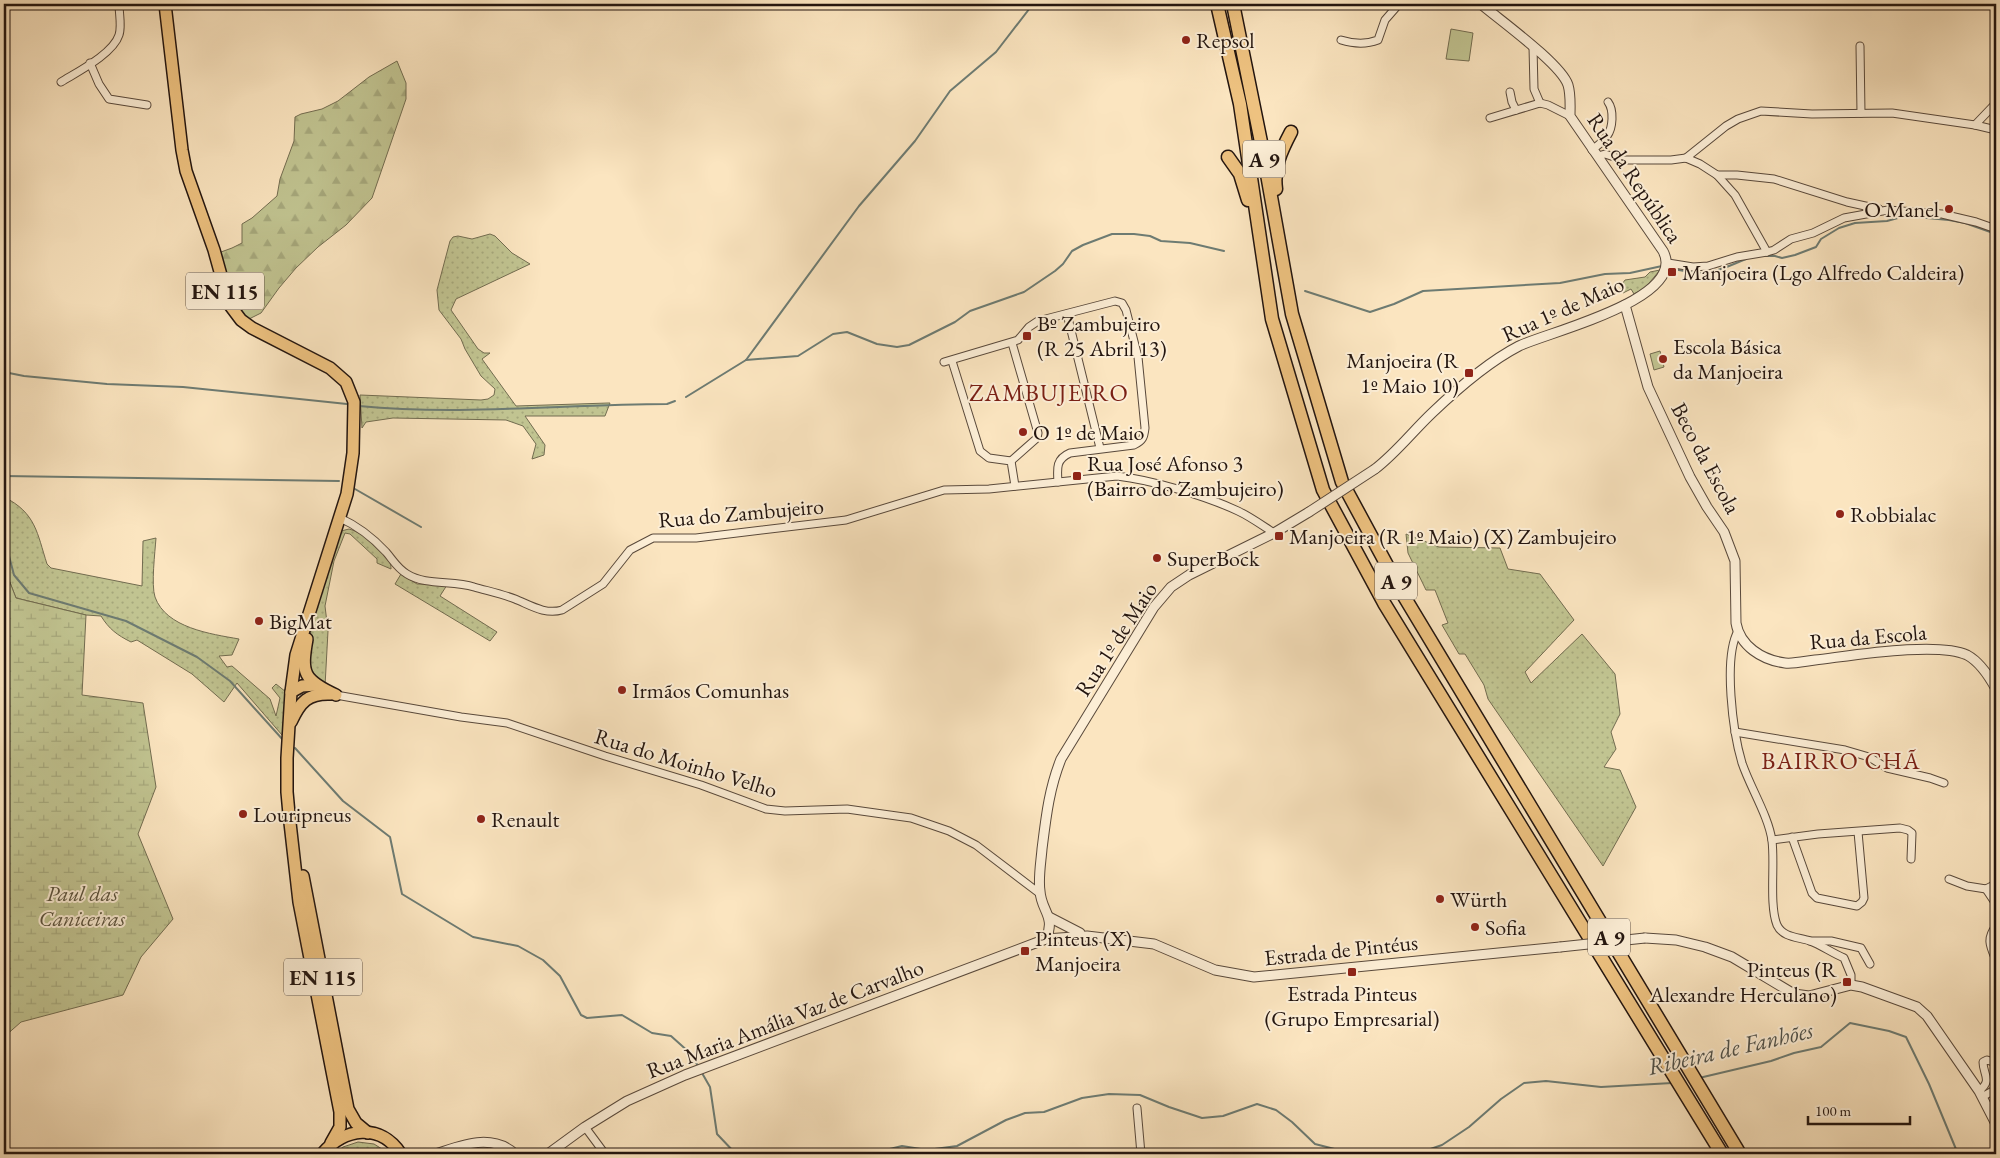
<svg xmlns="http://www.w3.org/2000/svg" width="2000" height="1158" font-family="'EB Garamond',serif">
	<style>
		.grass { fill: url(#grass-dots); stroke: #726c50 }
		.forest { fill: url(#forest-firs); stroke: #726c50 }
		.wetland { fill: url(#wetland-marsh); stroke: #726c50 }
		.pitch { fill: #c1c491; stroke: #726c50 }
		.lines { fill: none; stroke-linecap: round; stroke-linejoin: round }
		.stream { stroke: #6d7b72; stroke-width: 2 }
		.minor-casing { stroke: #59493b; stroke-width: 9 }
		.tertiary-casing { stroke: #59493b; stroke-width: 11 }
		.primary-casing { stroke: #23150f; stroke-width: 14 }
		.trunk-casing { stroke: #23150f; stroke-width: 14 }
		.motorway-casing { stroke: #23150f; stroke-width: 15 }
		.minor { stroke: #fceed6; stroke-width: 7 }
		.tertiary { stroke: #fceed6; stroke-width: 9 }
		.primary { stroke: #eec280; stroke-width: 11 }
		.trunk { stroke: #eec280; stroke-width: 11 }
		.motorway { stroke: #eec280; stroke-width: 12 }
		.tertiary-bridge-casing { stroke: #59493b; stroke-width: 11; stroke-linecap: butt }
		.tertiary-bridge { stroke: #fceed6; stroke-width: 9 }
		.poi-dot { fill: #8f2418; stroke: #fceed6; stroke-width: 2 }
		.labels { text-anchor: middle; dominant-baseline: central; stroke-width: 4; stroke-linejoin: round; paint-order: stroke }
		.shield { fill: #fceed6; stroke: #64564b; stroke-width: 1 }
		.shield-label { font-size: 21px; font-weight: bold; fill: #23150f }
		.poi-label { font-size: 22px; fill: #23150f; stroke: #fceed6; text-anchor: start }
		.street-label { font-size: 22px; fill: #23150f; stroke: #fceed6 }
		.park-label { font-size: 22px; font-style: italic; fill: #5a523c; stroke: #fceed6 }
		.neighbourhood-label { font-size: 24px; letter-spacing: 1px; fill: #7a1f14; stroke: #fceed6 }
		.water-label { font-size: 24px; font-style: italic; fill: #4e5049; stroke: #fceed6 }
	</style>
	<defs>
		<pattern id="grass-dots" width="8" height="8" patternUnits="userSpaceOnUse" patternTransform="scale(1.25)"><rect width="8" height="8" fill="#c1c491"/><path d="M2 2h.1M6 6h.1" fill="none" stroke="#a6a87c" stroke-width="1.8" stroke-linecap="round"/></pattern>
		<pattern id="forest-firs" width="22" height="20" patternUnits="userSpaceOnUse" patternTransform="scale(1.25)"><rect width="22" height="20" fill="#c1c491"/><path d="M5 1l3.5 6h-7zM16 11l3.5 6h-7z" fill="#a6a87c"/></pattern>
		<pattern id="wetland-marsh" width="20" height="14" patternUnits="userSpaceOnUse" patternTransform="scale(1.25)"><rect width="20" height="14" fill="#c1c491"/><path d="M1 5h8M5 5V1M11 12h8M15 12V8" fill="none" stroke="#a6a87c"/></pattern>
	</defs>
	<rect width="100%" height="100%" fill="#fbe5c0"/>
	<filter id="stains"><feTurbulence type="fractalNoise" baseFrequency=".004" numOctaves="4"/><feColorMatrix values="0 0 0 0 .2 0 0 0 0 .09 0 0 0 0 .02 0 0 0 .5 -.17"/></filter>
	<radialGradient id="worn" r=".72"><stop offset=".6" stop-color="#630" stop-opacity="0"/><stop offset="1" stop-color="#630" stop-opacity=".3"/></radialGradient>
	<!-- grass -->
	<g class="grass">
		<path d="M490 234 495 236 512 253 530 264 456 299 451 310 478 349 484 353H490L482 359 516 406 608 403H610L605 416H525L545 445 544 455 532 459 536 444 523 426 506 420 393 418 366 422 362 428 360 395 481 400 488 399 494 395 495 389 481 376 465 349 461 339 439 310 437 290 450 241 453 237 458 236 472 239Z"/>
		<path d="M1660 270 1645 288 1634 294 1631 289 1623 293 1620 287 1625 280 1645 277 1650 272Z"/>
		<path d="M4 497C36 513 37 533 47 564L51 568 142 586 143 541 156 538C155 552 151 585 155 597 166 628 211 634 239 639L232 655 219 656 227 667 232 666 270 699 276 716 280 698 272 688 276 684 286 692 284 734 282 735 237 683 224 702 192 674 137 640 131 642C117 635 109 629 101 616L86 615 16 598 4 567Z"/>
		<path d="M349 529C364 533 392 553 391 569L377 563V559L350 534 345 533 334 561 325 606 328 631 325 686C321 683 316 680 313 677 295 653 332 559 341 531Z"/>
		<path d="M1406 534 1439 547 1500 548 1508 569 1540 574 1574 620 1525 672 1531 683 1582 634 1615 674 1620 714 1611 732 1616 749 1604 767 1620 770 1636 807 1603 866 1488 699 1484 685 1465 654H1459L1442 625 1448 623 1435 590H1426L1408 553Z"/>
		<path d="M401 574 417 584 447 585 440 596 497 632 490 641 395 584Z"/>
		<path d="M358 1142 374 1144 390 1154H334L343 1147Z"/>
	</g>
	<!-- forest -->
	<path class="forest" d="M397 61 406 83V99L372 198 346 225 318 247 296 268 279 288 261 313 249 319 245 318C228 294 226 279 221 252L232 248 242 243V224L252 218 277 196 280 179 294 141 295 117 301 114 322 109 338 101 369 77Z"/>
	<!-- wetland -->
	<path class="wetland" d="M4 567 16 598 86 615 82 695 143 703 156 787 138 834 173 919 141 957 123 995 21 1022 4 1037Z"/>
	<!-- pitch -->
	<g class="pitch">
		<path d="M1451 29 1473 33 1469 61 1446 59Z"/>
		<path d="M1660 351 1664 367 1654 370 1650 354Z"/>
	</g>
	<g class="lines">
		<!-- stream -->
		<g class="stream">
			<path d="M1760 256H1775L1782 258 1795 255 1816 247 1821 239 1839 228 1855 223 1887 221 1905 216 1949 220 1965 223 1996 234"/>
			<path d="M1669 268C1710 277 1709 274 1746 259"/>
			<path d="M1305 291 1370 312 1394 304 1423 291 1560 283 1605 274 1630 273 1662 266"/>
			<path d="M746 360 798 356 833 334 847 332 877 344 897 347 909 345 955 322 970 311 1024 292 1055 271 1063 264 1072 251 1083 245 1112 234H1134L1150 236 1161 241 1190 243 1224 251"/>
			<path d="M4 372 24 376 107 384 183 387 347 404"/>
			<path d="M686 397 746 360 859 206 915 141 950 91 996 52 1033 4"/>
			<path d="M359 406C462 416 565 404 667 404L675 401"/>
			<path d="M4 476 339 481"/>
			<path d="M355 489 421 527"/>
			<path d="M4 537 14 575 29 593 126 621 197 657 230 681 284 741"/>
			<path d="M295 748 343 801 390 837 402 894 473 937 518 946 543 960 560 976 581 1015 587 1018 622 1015 652 1033 671 1036 690 1053 698 1066"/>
			<path d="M702 1073 710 1087 717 1134 736 1154"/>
			<path d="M1699 1078 1771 1061 1794 1053 1821 1047 1850 1023 1889 1031 1906 1037 1929 1084 1958 1154"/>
			<path d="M869 1154 902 1146 927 1150 957 1146 1006 1120 1025 1113 1044 1112 1082 1098 1109 1094 1140 1095 1169 1107 1202 1118 1223 1116 1257 1104 1276 1110 1292 1122 1315 1144 1354 1154"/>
			<path d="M1416 1154 1442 1145 1469 1127 1501 1099 1524 1083 1546 1081 1601 1087 1672 1083"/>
		</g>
		<!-- minor casing -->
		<g class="minor-casing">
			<g id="minor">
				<path d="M1341 40C1354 44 1365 45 1378 40L1385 20 1399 4"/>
				<path d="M1860 46 1861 113"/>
				<path d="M1533 47 1534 89 1540 103"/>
				<path d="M90 63 99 84 109 99 147 105"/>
				<path d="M61 82C77 72 113 54 119 35 122 26 119 14 119 4"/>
				<path d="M1510 92 1512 102 1516 110"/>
				<path d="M1490 118 1540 103 1548 105 1570 116"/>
				<path d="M1975 125 1996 103"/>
				<path d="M1592 150C1597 146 1603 142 1607 136 1613 128 1614 110 1608 102"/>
				<path d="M1598 156 1605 154 1623 160H1671L1686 158 1700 164 1717 175H1737L1774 179 1847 202 1879 209"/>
				<path d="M1686 158 1726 126 1738 119 1761 111 1812 114 1892 113 1975 125 1996 130"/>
				<path d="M1717 175 1735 195 1767 252"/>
				<path d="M1668 263 1693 267 1708 266 1737 257 1767 252 1774 250 1791 239 1813 233 1844 218 1888 210 1942 214 1976 222 1996 229"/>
				<path d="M1067 314 1100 448"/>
				<path d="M952 361 980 451 989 458 1011 461 1015 486"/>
				<path d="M944 362 1018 340 1029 327 1038 321 1115 301 1122 303 1126 310 1138 357 1145 428C1144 437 1143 441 1134 445L1070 453C1056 459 1057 468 1058 482"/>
				<path d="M1011 461 1037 438 1038 433 1012 343"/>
				<path d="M340 518C358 526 373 538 386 552 393 560 397 568 407 574 426 586 453 580 474 587 488 591 502 594 515 599 530 605 545 615 562 610L603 584 630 550 653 538H696L846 520 944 490 989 489 1117 476C1152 480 1206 496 1238 511 1251 517 1263 526 1274 533"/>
				<path d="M1738 631C1723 658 1733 733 1742 763 1750 787 1769 817 1772 841 1775 864 1769 905 1777 925 1783 938 1799 937 1810 941 1821 945 1832 953 1844 958L1851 975V985"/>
				<path d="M336 695 461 717 507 723 605 756 701 785 766 809 785 811 847 809 911 818 949 831 976 845 1039 893"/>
				<path d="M1735 732 1845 750 1869 757 1887 768 1930 778 1944 783"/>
				<path d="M1792 837 1812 893 1817 898 1857 906 1862 902 1864 898 1858 832"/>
				<path d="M1772 840 1818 834 1900 828 1908 830 1912 833 1911 859"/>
				<path d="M1949 879 1967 886 1986 889"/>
				<path d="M1996 884 1986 889 1996 904"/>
				<path d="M1996 926C1986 939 1990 946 1996 960"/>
				<path d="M1810 941H1831L1861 948 1870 964"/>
				<path d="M1979 1091C1993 1080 1983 1075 1983 1062L1987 1060 1996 1063"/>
				<path d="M1982 1097 1996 1089"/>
				<path d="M1137 1108 1141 1154"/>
				<path d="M585 1127 605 1154"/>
			</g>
		</g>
		<!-- tertiary casing -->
		<g class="tertiary-casing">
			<g id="tertiary">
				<path d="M1625 305 1648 387 1690 477 1707 507 1724 532 1735 561 1736 623C1740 646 1762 660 1785 663 1794 664 1806 661 1815 660 1850 656 1937 641 1967 655 1980 662 1989 676 1996 689"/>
				<path d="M1375 469C1396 453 1412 432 1432 413 1455 391 1490 361 1519 346 1548 332 1689 299 1663 251L1570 116C1570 106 1571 95 1568 85 1561 64 1501 21 1481 4"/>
				<path d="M1049 917 1080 933"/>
				<path d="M1645 938 1676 940 1705 947 1732 957 1794 994 1809 996 1851 985 1862 987 1917 1007 1927 1016 1979 1091 1996 1124"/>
				<path d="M1046 939C1056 916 1041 911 1040 891 1038 878 1041 862 1042 849 1046 817 1049 789 1061 759L1154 607 1171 587 1189 575 1274 533 1309 512"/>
				<path d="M436 1154C461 1145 492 1133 515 1154"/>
				<path d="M548 1154 585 1127 627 1101 685 1075 1046 939 1087 936 1154 944 1215 970 1254 977 1560 947"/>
			</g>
		</g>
		<!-- primary casing -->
		<g class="primary-casing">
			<g id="primary">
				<path d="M165 4 182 150 186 171 214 250 229 304 241 320 252 328 330 368 346 382 354 402 353 453 347 494 296 655 291 692 287 758V792L289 814"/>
				<path d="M307 639C301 673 303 680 336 695"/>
				<path d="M291 692 302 686 316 685"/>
				<path d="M291 722C300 702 308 693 331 694"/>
			</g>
		</g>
		<!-- trunk casing -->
		<g class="trunk-casing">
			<g id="trunk">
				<path d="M289 814 299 902 340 1112V1127L331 1143"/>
				<path d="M303 876 348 1109 356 1123 368 1133"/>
				<path d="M322 1154C344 1128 380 1122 401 1154"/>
			</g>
		</g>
		<!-- motorway casing -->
		<g class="motorway-casing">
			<g id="motorway">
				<path d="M1217 4 1240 104 1272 319 1323 490 1384 603 1722 1154"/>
				<path d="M1233 4 1263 152 1292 314 1342 482 1402 593 1740 1154"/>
				<path d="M1228 157 1240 174 1248 200"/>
				<path d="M1276 189C1273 168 1281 151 1291 132"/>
			</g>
		</g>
		<!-- minor -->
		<use href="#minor" class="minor"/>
		<!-- tertiary -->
		<use href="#tertiary" class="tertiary"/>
		<!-- primary -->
		<use href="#primary" class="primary"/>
		<!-- trunk -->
		<use href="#trunk" class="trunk"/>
		<!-- motorway -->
		<use href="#motorway" class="motorway"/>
		<!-- tertiary-bridge casing -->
		<g class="tertiary-bridge-casing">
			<g id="tertiary-bridge">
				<path d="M1309 512 1375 469"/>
				<path d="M1560 947 1645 938"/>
			</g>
		</g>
		<!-- tertiary-bridge -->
		<use href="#tertiary-bridge" class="tertiary-bridge"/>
	</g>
	<!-- markers -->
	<g class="poi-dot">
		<circle cx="1186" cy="40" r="5"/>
		<circle cx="1949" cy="209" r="5"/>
		<rect x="1667" y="267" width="10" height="10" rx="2.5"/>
		<rect x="1022" y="331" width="10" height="10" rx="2.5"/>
		<circle cx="1663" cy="359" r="5"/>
		<rect x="1464" y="368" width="10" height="10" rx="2.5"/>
		<circle cx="1023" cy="432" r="5"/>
		<rect x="1072" y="471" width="10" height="10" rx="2.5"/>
		<circle cx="1840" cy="514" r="5"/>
		<rect x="1274" y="531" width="10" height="10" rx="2.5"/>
		<circle cx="1157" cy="558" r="5"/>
		<circle cx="259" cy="621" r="5"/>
		<circle cx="622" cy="690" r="5"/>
		<circle cx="243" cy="814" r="5"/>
		<circle cx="481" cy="819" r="5"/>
		<circle cx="1440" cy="899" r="5"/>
		<circle cx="1475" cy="927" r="5"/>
		<rect x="1020" y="946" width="10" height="10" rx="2.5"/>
		<rect x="1347" y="967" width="10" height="10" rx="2.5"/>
		<rect x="1842" y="977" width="10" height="10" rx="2.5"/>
	</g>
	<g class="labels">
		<!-- shield labels -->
		<g class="shield">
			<rect x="1243" y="140.5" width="42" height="37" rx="4"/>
			<rect x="186" y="272.5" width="78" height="37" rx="4"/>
			<rect x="1375" y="562.5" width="42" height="37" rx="4"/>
			<rect x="1588" y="918.5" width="42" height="37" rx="4"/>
			<rect x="284" y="958.5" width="78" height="37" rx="4"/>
		</g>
		<g class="shield-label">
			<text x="1264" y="159">A 9</text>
			<text x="225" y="291">EN 115</text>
			<text x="1396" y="581">A 9</text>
			<text x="1609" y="937">A 9</text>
			<text x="323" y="977">EN 115</text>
		</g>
		<!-- poi labels -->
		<g class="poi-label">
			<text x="1196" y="40">Repsol</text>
			<text x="1939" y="209" text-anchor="end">O Manel</text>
			<text x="1682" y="272">Manjoeira (Lgo Alfredo Caldeira)</text>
			<text x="1037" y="323">Bº Zambujeiro<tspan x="1037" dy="25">(R 25 Abril 13)</tspan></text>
			<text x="1673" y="346">Escola Básica<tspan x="1673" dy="25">da Manjoeira</tspan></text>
			<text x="1459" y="360" text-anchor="end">Manjoeira (R<tspan x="1459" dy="25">1º Maio 10)</tspan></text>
			<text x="1033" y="432">O 1º de Maio</text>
			<text x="1087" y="463">Rua José Afonso 3<tspan x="1087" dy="25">(Bairro do Zambujeiro)</tspan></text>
			<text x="1850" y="514">Robbialac</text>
			<text x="1289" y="536">Manjoeira (R 1º Maio) (X) Zambujeiro</text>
			<text x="1167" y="558">SuperBock</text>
			<text x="269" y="621">BigMat</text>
			<text x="632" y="690">Irmãos Comunhas</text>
			<text x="253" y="814">Louripneus</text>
			<text x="491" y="819">Renault</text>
			<text x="1450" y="899">Würth</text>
			<text x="1485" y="927">Sofia</text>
			<text x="1035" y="938">Pinteus (X)<tspan x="1035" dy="25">Manjoeira</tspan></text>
			<text x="1837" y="969" text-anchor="end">Pinteus (R<tspan x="1837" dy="25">Alexandre Herculano)</tspan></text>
			<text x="1352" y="993" text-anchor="middle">Estrada Pinteus<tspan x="1352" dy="25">(Grupo Empresarial)</tspan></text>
		</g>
		<!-- street labels -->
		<g class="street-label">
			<text transform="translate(1635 178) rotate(56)">Rua da República</text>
			<text transform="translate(1563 309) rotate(-24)">Rua 1º de Maio</text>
			<text transform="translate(1706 458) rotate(62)">Beco da Escola</text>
			<text transform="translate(741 513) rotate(-5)">Rua do Zambujeiro</text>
			<text transform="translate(1868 637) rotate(-5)">Rua da Escola</text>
			<text transform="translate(1116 639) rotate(-57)">Rua 1º de Maio</text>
			<text transform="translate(686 763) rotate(17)">Rua do Moinho Velho</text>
			<text transform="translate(1341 950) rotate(-6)">Estrada de Pintéus</text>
			<text transform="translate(785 1019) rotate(-21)">Rua Maria Amália Vaz de Carvalho</text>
		</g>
		<!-- park labels -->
		<g class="park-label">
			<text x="82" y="893">Paul das<tspan x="82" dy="25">Caniceiras</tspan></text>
		</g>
		<!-- neighbourhood labels -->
		<g class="neighbourhood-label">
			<text x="1049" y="392">ZAMBUJEIRO</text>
			<text x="1841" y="760">BAIRRO CHÃ</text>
		</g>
		<!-- water labels -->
		<g class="water-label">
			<text transform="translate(1730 1048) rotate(-13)">Ribeira de Fanhões</text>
		</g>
	</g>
	<!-- margin -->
	<rect width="2000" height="1158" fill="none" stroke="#fbe5c0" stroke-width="20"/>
	<rect x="5" y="5" width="1990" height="1148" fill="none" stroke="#23150f" stroke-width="2.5"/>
	<rect x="10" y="10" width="1980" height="1138" fill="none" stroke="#23150f"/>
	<!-- scale -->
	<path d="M1808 1116v8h102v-8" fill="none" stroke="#23150f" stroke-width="2.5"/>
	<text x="1815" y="1116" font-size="15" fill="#23150f" stroke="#fceed6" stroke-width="4" paint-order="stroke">100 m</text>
	<rect width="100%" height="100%" filter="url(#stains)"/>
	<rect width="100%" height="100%" fill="url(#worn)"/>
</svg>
